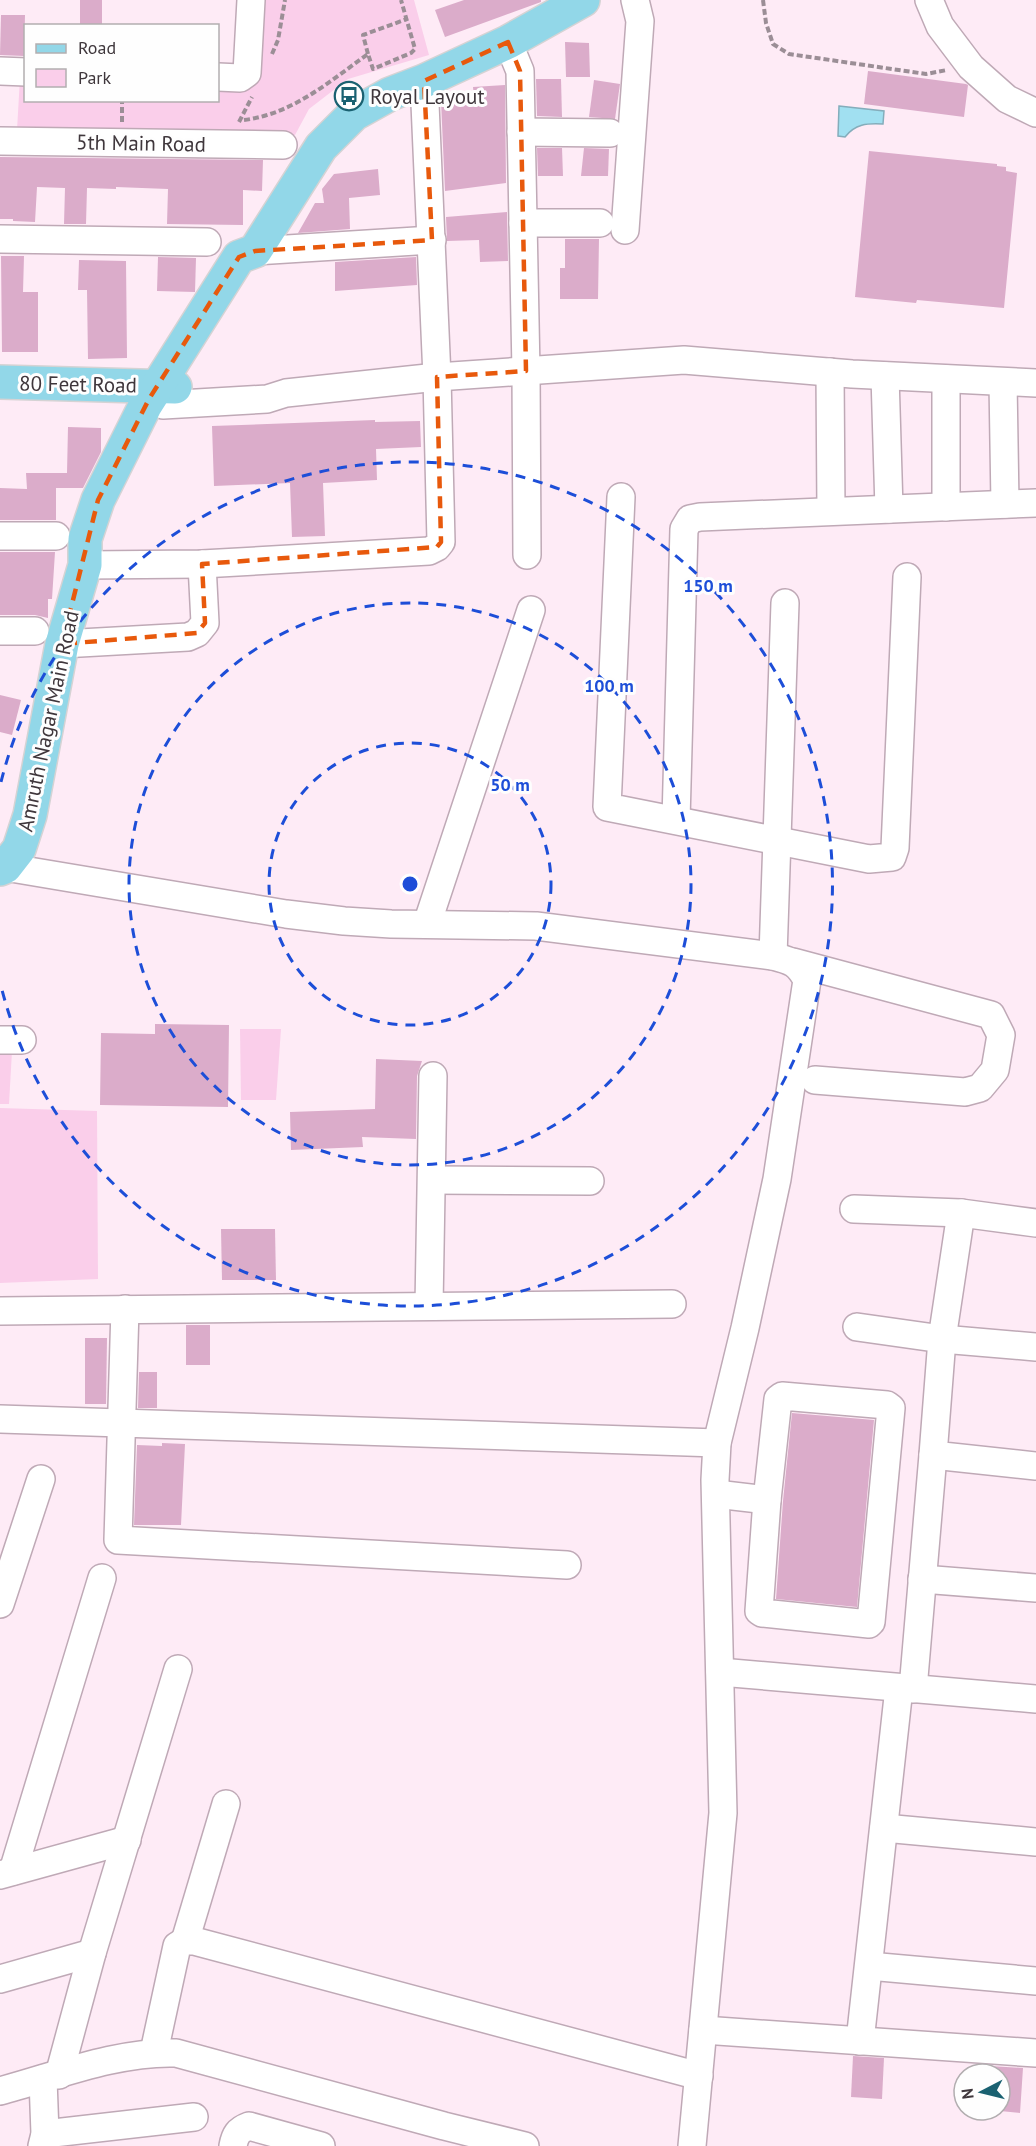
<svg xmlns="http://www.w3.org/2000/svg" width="1036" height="2146" viewBox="0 0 1036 2146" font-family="'PT Sans',sans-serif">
  <rect width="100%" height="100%" fill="#feebf6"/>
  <g fill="#faceea">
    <path d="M259,0H414L429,55L348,79L309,109L295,135L17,130L20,78L25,79L26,100H218V88H230Z"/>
    <path d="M240,1029H281L276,1100H241Z"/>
    <path d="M0,1050L12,1051L9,1104H0Z"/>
    <path d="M0,1108L97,1111L98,1279L0,1283Z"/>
  </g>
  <path fill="#a1e0f1" stroke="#84adbb" stroke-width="1.5" d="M839,106L884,111L883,124C867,123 855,124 845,137L838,136Z"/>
  <g fill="#dbacca">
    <rect x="80" y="0" width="22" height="26"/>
    <path d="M464,0H541V2L445,37L435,10Z"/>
    <path d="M1,15H25L24,56L0,55Z"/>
    <path d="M565,42L589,43L590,77H566Z"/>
    <path d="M868,71L966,84L968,85L964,117L864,104Z"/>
    <path d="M536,79H561L562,117L537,116Z"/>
    <path d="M594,80L620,84L615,119L589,117Z"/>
    <path d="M505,85L506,183L445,191L441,101L474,98L473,87Z"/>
    <path d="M537,148H562L563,176H538Z"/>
    <path d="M584,148L609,149L608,176H581Z"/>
    <path d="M869,151L997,164V166L1006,167V171L1017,173L1004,308L917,300L916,303L855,297Z"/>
    <path d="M0,157L263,160L262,191L243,190V225L167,224L168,189L116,187V189L87,188L86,224H64L65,188L37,187L35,222L13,221V219H0Z"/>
    <path d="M378,169L380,195L349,198L350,229L298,233L315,203H324L322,189L334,174Z"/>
    <path d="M507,212L508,261L480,262L479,240L447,241L446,217Z"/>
    <path d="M565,239H599L598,299H560V268H565Z"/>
    <path d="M1,256H24L23,292H38V352H2Z"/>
    <path d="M158,257L196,258L195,292L157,291Z"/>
    <path d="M416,257L417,285L335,291V262Z"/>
    <path d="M79,260L126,261L127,358L88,359L87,290H78Z"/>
    <path d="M375,420V422L420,421L421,447L376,449L377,480L323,483L325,536L292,537L290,483L214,486L212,426Z"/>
    <path d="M68,427L101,428V452L83,488H56V520H0V488L27,489L26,473H67Z"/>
    <path d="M0,552H55L52,599H48V618L35,615H0Z"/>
    <path d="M0,695L21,700L12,735L0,732Z"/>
    <path d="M155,1024L229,1025L228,1107L100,1105L101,1033L155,1034Z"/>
    <path d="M376,1059L422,1061L417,1076L416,1139L362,1137L363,1147L291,1150L290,1112L375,1109Z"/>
    <path d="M221,1229H275L276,1280H222Z"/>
    <rect x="186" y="1325" width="24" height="40"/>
    <path d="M85,1338H107L106,1404H85Z"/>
    <path d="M139,1372H157V1408H138Z"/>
    <path d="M792,1413L874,1420L857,1607L776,1599L783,1501Z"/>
    <path d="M162,1443L185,1444L181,1525H134L137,1445L162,1446Z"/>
    <path d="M853,2056L884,2058L882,2099L851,2097Z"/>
    <path d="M990,2066L1023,2068L1020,2113L1000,2111V2074H989Z"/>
  </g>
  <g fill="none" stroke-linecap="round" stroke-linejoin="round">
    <g stroke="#bfa9b6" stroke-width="30">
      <g id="minor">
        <path d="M929,0L940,26L971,67L1007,99L1036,113"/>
        <path d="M508,42L520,71L526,371L527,555"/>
        <path d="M0,71L26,72"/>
        <path d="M218,77L240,78L247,73L251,0"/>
        <path d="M521,132L610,133"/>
        <path d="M0,141L283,145"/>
        <path d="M523,223H600"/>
        <path d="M625,230L640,21L635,0"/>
        <path d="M0,239L207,242"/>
        <path d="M255,251L432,240"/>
        <path d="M830,372L831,511"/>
        <path d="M885,376L889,509"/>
        <path d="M946,379V507"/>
        <path d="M1003,382L1005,504"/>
        <path d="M163,405L267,399L286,393L437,377L684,360L852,374L1036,383"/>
        <path d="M621,497L607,807L869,859L892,857L895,848L907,577"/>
        <path d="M0,536H56"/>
        <path d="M85,565L202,564L429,551L437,547L441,542L437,377L424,81"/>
        <path d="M0,631H35"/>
        <path d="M62,644L188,637L197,633L205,623L202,564"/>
        <path d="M676,820L684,529L690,519L700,517L1036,503"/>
        <path d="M5,867L286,914L344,921L391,924L536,926L773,956C792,961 798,963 807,980L777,1179L745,1328L717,1443L715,1480L723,1813L692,2146"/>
        <path d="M427,924L531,610"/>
        <path d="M773,956L785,603"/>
        <path d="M793,962L991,1015L1001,1035L995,1070L980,1088L965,1092L815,1080"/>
        <path d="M0,1040H22"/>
        <path d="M432,1180L590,1181"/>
        <path d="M854,1209L961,1213"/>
        <path d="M1036,1223L961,1213L942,1339L933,1455L1036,1466"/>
        <path d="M429,1306L433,1076"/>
        <path d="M125,1309L118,1540L567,1565"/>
        <path d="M0,1311L672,1304"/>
        <path d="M857,1327L942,1339L1036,1347"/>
        <path d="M782,1396L887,1405L891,1408L871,1622L869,1624L762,1613L759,1611L767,1500L778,1399Z"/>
        <path d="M0,1419L717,1443"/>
        <path d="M716,1494L767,1500"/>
        <path d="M922,1579L1036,1588"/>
        <path d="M0,1604L41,1479"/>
        <path d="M720,1672L1036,1699"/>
        <path d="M913,1689L933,1455"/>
        <path d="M884,1828L1036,1842"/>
        <path d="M13,1871L102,1578"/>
        <path d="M0,1875L127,1840"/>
        <path d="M185,1941L226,1804"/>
        <path d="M869,1966L1036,1981"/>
        <path d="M0,1979L92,1953"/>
        <path d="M703,2030L1036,2053"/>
        <path d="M860,2041L899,1688"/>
        <path d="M154,2052L177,1946L185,1941H194L699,2076"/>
        <path d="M59,2075L92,1953L178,1669"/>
        <path d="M0,2091C56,2076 118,2051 176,2053L444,2126L525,2146"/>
        <path d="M45,2134L194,2117"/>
        <path d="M42,2146L45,2134L43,2079"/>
        <path d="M233,2146C235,2135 238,2130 249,2126L321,2146"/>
      </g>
    </g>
    <g stroke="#d5d3d4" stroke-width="36">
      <g id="major">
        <path d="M0,382L175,387"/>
        <path d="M0,869L5,867L19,849L30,815L62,644L85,565V539L98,500L145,406L239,257L255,251L321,147L354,114L390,94L424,81L508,42L583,0"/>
      </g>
    </g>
    <g stroke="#9b8e96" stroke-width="4" stroke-dasharray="6 3" stroke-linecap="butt">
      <path d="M763,0L766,23L773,44L789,54L926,74L947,70"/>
      <path d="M272,54L278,40L285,0"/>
      <path d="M368,54L363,35L407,19"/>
      <path d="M244,120C293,114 330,81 368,54L373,69L411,53L415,49L401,0"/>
      <path d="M122,122V100"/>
      <path d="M239,122L252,97"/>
    </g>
    <use href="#minor" stroke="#fff" stroke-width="27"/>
    <use href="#major" stroke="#92d7e8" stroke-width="33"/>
  </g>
  <path fill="none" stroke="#e8590c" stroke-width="4.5" stroke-dasharray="12 8" stroke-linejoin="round" d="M508,42L520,71L526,371L437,377L441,542L437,547L202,564L205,623L197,633L62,644L98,500L149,399L239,257L255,251L432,240L424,81Z"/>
  <g fill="none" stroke="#1d4ed8" stroke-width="3" stroke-dasharray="10 8">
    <circle cx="410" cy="884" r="141"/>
    <circle cx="410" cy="884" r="281"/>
    <path d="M1 782A422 422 0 1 1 1 986"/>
  </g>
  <defs>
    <g id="bus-ring" transform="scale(1.5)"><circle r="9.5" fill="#fefefe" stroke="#1a6171" stroke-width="1.5"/><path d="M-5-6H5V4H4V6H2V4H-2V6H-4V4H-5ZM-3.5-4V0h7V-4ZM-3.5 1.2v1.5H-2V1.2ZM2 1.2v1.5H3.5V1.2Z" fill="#1a6171"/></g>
  </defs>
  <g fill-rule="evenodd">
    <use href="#bus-ring" x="349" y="96"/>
  </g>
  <g text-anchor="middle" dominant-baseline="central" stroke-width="6" stroke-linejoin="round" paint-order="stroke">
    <g font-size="21" fill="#3f373c" stroke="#fefefe" text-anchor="start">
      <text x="370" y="96">Royal Layout</text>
    </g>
    <g font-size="21" fill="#3f373c" stroke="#fefefe">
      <text transform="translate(141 143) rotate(1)">5th Main Road</text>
      <text transform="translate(78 384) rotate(1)">80 Feet Road</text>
      <text transform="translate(48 721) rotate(-78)">Amruth Nagar Main Road</text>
    </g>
  </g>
  <circle cx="410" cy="884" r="9" fill="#1d4ed8" stroke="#fefefe" stroke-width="3"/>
  <g font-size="18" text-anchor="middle" font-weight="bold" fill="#1d4ed8" stroke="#fefefe" stroke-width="6" stroke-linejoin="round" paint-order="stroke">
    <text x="708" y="592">150 m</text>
    <text x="609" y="692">100 m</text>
    <text x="510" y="791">50 m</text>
  </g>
  <rect x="24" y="24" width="195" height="78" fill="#fefefe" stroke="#b2aeb0" stroke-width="1.5"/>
  <rect x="36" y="44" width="30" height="9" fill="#92d7e8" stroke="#b2aeb0" stroke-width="1.5"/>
  <text x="78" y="54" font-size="18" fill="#3f373c">Road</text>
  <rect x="36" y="69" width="30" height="18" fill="#faceea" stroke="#b2aeb0" stroke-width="1.5"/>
  <text x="78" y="84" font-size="18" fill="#3f373c">Park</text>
  <g transform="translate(982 2092) rotate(263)"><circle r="28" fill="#fefefe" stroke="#b2aeb0" stroke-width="1.5"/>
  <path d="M0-4.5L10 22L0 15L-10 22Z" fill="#1a6171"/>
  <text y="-9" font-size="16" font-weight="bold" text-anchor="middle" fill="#3f373c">N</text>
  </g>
</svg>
